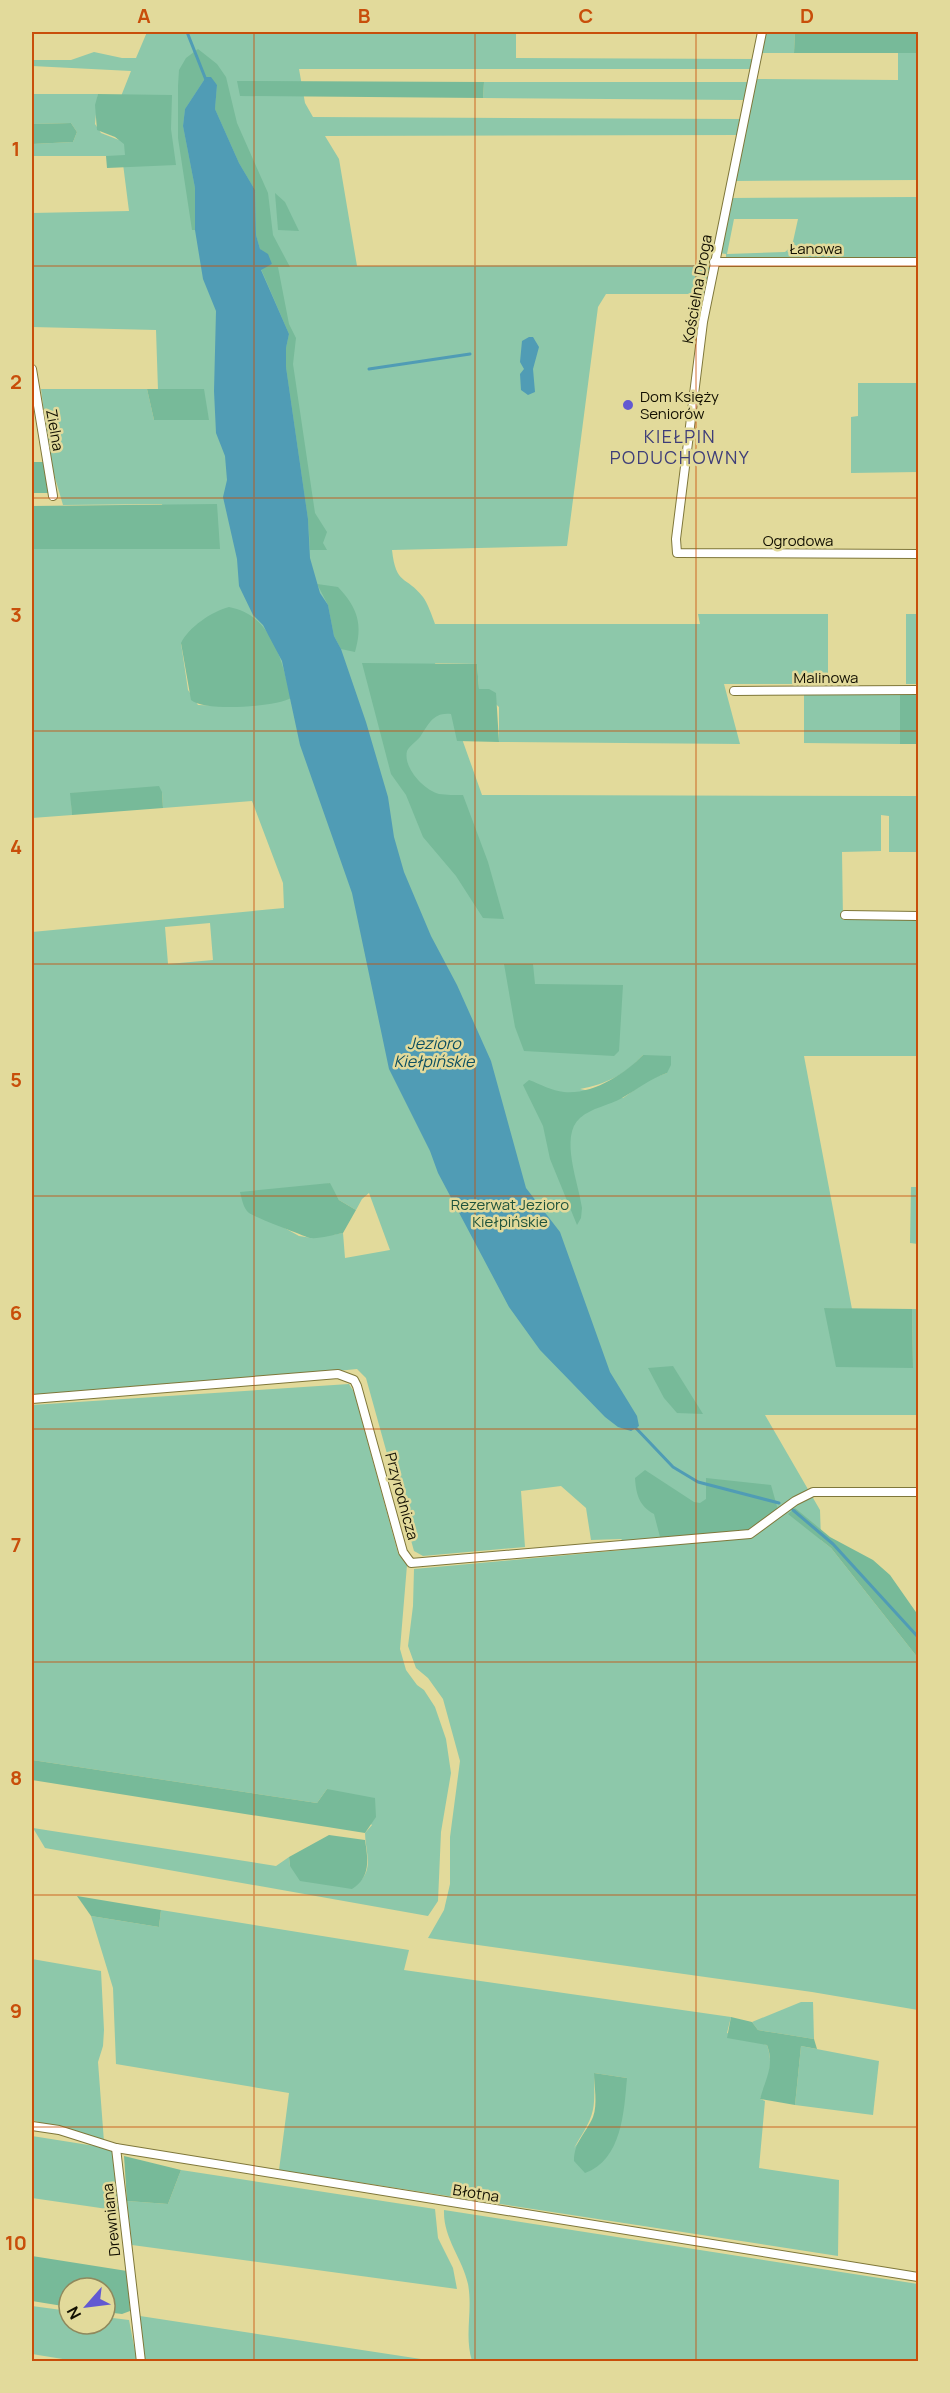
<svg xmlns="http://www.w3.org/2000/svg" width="950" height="2393" viewBox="0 0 950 2393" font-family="Manrope,sans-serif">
  <rect width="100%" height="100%" fill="#e2da9b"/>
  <g fill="#8dc8aa" fill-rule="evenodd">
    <path d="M147,32L516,34V58L753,59L750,69H299L305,103L313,117L741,119L738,135L325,136L339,159L357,266L710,265L705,294H606L598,307L567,546L392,550C396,586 406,575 423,597C428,604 432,616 435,624H700L698,614H828V684H724L740,744L499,742V707L479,689L477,664L435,663L482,795L918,796V852H889V816L881,815V851L842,852L843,920H918V1056H804L852,1309L824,1308L913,1368L912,1309H918V1415H765L820,1510L821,1540L831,1548L918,1658V2010L812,1992L428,1938L444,1910L450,1884V1837L460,1761L443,1699L428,1678L416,1668L408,1646L413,1606L414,1569L633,1549L621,1539L591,1540L586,1508L561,1486L521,1491L525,1547L423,1556L414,1551L366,1378L357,1369L185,1386L32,1395V932L284,908L283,883L252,801L163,808L162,792L71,793L72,815L32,818V549L167,548L162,504L63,505L50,461L41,389H147L154,420H159L156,330L32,327L34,303L32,213L129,211L122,156H32V144L73,142L77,132L71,123L32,124V94H98L95,124L101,133L119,140L116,109L131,71L32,66V60H71L94,52L122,58H136ZM181,643L224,706L198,705L188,690ZM210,923L213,960L168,964L165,927ZM643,1055L667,1073L650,1079L623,1098L580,1089C606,1084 625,1075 643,1055ZM329,1183L339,1200L356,1210L362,1199L369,1193L390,1250L345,1258L343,1233L312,1238L299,1236L274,1222Z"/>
    <path d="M766,32H795L794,53H761Z"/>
    <path d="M898,53H918V180L735,181L756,79L898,80Z"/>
    <path d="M484,82H748L744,100L483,98Z"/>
    <path d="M918,197V258H726V254L719,253L731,198ZM734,219H798L792,246L785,252L727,254Z"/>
    <path d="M858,383H918V472L851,473V417L858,416Z"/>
    <rect x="906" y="614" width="12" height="70"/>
    <path d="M900,691V744L804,743V692Z"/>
    <path d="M911,1187H918V1244L910,1243Z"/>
    <path d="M349,1384L354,1392L398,1553L407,1565L400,1649L406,1670L417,1685L424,1690L435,1707L446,1739L451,1773L441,1832L438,1901L428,1916L45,1848L33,1828L276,1866L289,1857L290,1866L362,1879C373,1866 365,1849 365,1833L372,1825L327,1789L317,1803L32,1760V1405Z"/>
    <path d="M161,1910L409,1950L404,1970L731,2017L727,2033L767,2045C774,2065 768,2081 760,2099L765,2101L759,2168L839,2180L838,2256L279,2170L289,2093L116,2064L113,1988L91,1916L159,1927ZM594,2073L627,2078L574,2148C595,2113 595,2114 594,2073Z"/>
    <path d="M32,1959L101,1971L104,2030L103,2046L98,2062L104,2142L32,2120Z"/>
    <path d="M801,2002H813L814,2039L758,2030L752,2022Z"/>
    <path d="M801,2046L879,2061L873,2115L795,2105Z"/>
    <path d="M32,2136L114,2149L121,2211L32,2198Z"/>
    <path d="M181,2170L435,2209L438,2238L453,2268L457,2289L132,2245L127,2201L168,2204Z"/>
    <path d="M444,2210L918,2284V2361H472C464,2335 473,2311 468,2284C462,2257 443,2238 444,2210Z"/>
    <path d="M32,2306L69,2311V2324H105V2317L129,2320L137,2361L81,2362L32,2354Z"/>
    <path d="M140,2316L434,2361H145Z"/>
  </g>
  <g fill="#77ba99">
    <path d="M451,32H614V34L451,33Z"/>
    <path d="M795,32H918V53H794Z"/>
    <path d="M198,49L217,64L226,77L237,123L268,193L273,235L290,267H278L289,324L296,338L293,364L315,513L327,532L323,543L327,550H310L308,519L286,367V348L289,334L261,269L272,264L260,249L256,235L255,190L239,163L215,109L217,85L206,77L185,109L183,126L195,188V230H192L178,138V86L179,70L186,58Z"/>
    <path d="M237,81L484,82L483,98L240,96Z"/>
    <path d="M98,94L172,95L171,129L176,165L107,168L106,156L125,155L124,144L115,137L97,130L95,105Z"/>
    <path d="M71,123L77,132L73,142L32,144V124Z"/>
    <path d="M275,193L285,202L299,231L278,230Z"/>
    <path d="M147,389H204L209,420H154Z"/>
    <path d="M32,462H43L49,493H32Z"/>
    <path d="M217,504L220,549H32V506Z"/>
    <path d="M317,584L338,587C358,608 363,625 355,652L341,649L334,636L328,605Z"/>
    <path d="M229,607C272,615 282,660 291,698C276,707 205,712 191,700L181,643C189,627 211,612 229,607Z"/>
    <path d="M362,663L477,664L479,689H489L496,693L499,742L457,741L451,714C433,712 429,724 420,737C416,742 409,746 407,751C403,768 424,790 439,794C446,795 455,795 463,795L488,862L504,919L483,918L456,876L423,837L406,795L391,774Z"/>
    <rect x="900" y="691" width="18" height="53"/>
    <path d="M159,786L162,792L163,808L72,815L70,793Z"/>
    <path d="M504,964H533L535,984L623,985L619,1051L614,1056L524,1051L515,1027Z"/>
    <path d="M643,1055L671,1056V1065L667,1073C649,1079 638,1089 622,1098C610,1105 591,1108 580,1118C559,1136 579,1184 582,1208L581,1218L577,1225L550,1159L543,1126L523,1085L529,1080C540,1084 552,1091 564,1092C592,1095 625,1074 643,1055Z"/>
    <path d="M330,1183L339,1200L356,1210L343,1233C332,1235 320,1239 310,1238C307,1237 252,1216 249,1213C243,1208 242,1199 240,1192Z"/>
    <path d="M824,1308L912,1309L913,1368L836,1367Z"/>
    <path d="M673,1366L703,1414L677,1413L664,1398L648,1368Z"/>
    <path d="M645,1470L694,1502L700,1503L706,1499V1478L771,1485L778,1510L747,1532L660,1537L654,1514C639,1506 636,1494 635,1478Z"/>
    <path d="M795,1508L830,1537L873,1560L890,1575L918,1615V1658L831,1548L788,1514Z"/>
    <path d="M32,1760L317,1803L327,1789L375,1798L376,1817L365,1833L32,1780Z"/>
    <path d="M329,1835L365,1840C368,1860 371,1877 352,1889L300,1881L290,1866L289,1857Z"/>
    <path d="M77,1896L161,1910L159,1927L91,1916Z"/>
    <path d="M731,2017L752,2022L758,2030L814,2039L817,2049L801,2046L795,2105L760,2099C765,2080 775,2066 767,2045L727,2038Z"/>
    <path d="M594,2073L627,2078C624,2111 622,2160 585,2173L574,2161C574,2142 586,2133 593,2117C598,2104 594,2086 594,2073Z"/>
    <path d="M124,2156L181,2170L168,2204L127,2201Z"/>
    <path d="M32,2256L127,2271L130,2311L122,2314L105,2312V2288H69V2307L32,2301Z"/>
  </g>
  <g fill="#509cb5">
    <path d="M206,77H211L217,85L215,109L239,163L255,190L256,235L260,249L268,254L272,264L261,270L289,334L286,348V367L308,519L310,558L320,593L328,605L334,636L341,649L366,722L388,797L394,837L404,872L431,936L457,985L491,1061L526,1188L560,1232L610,1372L637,1416L639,1426L631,1431L618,1427L605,1417L540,1350L509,1307L438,1173L430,1151L389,1069L352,893L300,745L282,661L263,625L253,615L239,586L237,559L223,497L227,480L225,456L216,433L214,391L216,311L203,279L195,230V188L183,126L185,109Z"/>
    <path d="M529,337H533L539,347L533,369L535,392L528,395L521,390L520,374L524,369L520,362L522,341Z"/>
  </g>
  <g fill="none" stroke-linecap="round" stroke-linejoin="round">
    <g stroke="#509cb5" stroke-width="3">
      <path d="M187,32L206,80"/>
      <path d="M369,369L470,354"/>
      <path d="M634,1426L673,1467L698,1482L779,1503"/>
      <path d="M793,1510L833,1544L918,1637"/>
    </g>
    <g stroke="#7f773a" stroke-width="10">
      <g id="street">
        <path d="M762,32L703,322L676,539L677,553L918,554"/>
        <path d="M714,262H918"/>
        <path d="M32,369L53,496"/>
        <path d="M734,691L918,690"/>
        <path d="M845,915L918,916"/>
        <path d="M32,1399L338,1374L354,1380L357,1386L403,1552L411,1563L750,1534L795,1501L813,1492H918"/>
        <path d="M32,2126L59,2130L116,2148L918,2277"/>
        <path d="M116,2148L141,2362"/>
      </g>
    </g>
    <use href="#street" stroke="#fff" stroke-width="8"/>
  </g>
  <path fill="none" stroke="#c84e0a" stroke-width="1.5" stroke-opacity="0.55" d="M254,32V2362M475,32V2362M696,32V2362M32,266H918M32,498H918M32,731H918M32,964H918M32,1196H918M32,1429H918M32,1662H918M32,1895H918M32,2127H918"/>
  <circle fill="#6259d2" stroke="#e2da9b" stroke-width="2" cx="628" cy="405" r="6"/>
  <g text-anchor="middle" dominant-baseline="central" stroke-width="5" stroke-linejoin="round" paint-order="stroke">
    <g font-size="15" fill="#120f00" stroke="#e2da9b">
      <text x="816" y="248">Łanowa</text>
      <text transform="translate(697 289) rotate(-80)">Kościelna Droga</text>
      <text transform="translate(55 430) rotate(80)">Zielna</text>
      <text x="798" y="540">Ogrodowa</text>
      <text x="826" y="677">Malinowa</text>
      <text transform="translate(402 1496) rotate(75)">Przyrodnicza</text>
      <text transform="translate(476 2193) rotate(9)">Błotna</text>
      <text transform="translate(111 2220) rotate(-96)">Drewniana</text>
    </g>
    <g font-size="15" fill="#120f00" stroke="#e2da9b" text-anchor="start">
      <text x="640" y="396">Dom Księży<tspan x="640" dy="17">Seniorów</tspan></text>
    </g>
    <g font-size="15" fill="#1f533c" stroke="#e2da9b">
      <text x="510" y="1204">Rezerwat Jezioro<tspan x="510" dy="17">Kiełpińskie</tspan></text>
    </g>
    <g font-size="16" font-style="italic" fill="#0b4e60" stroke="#e2da9b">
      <text x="434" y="1043">Jezioro<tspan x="434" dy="18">Kiełpińskie</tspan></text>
    </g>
    <g font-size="18" letter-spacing="1.5" fill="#3e3d79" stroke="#e2da9b">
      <text x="680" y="436">KIEŁPIN<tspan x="680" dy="21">PODUCHOWNY</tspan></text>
    </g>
  </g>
  <rect width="950" height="2393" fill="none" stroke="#e2da9b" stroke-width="66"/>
  <g transform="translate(87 2306) rotate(242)"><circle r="28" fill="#e2da9b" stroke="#8f895d" stroke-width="1.5"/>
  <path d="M0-4.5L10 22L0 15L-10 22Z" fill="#6259d2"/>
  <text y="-9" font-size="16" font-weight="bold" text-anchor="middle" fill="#120f00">N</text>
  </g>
  <rect x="33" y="33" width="884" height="2327" fill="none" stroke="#c84e0a" stroke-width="2"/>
  <g font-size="20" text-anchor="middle" font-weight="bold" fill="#c84e0a">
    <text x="144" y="23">A</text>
    <text x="364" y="23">B</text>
    <text x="586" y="23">C</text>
    <text x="807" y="23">D</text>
    <text x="16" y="156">1</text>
    <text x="16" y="389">2</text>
    <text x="16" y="622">3</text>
    <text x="16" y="854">4</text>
    <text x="16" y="1087">5</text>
    <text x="16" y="1320">6</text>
    <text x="16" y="1552">7</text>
    <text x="16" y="1785">8</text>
    <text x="16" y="2018">9</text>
    <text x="16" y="2250">10</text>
  </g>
</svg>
